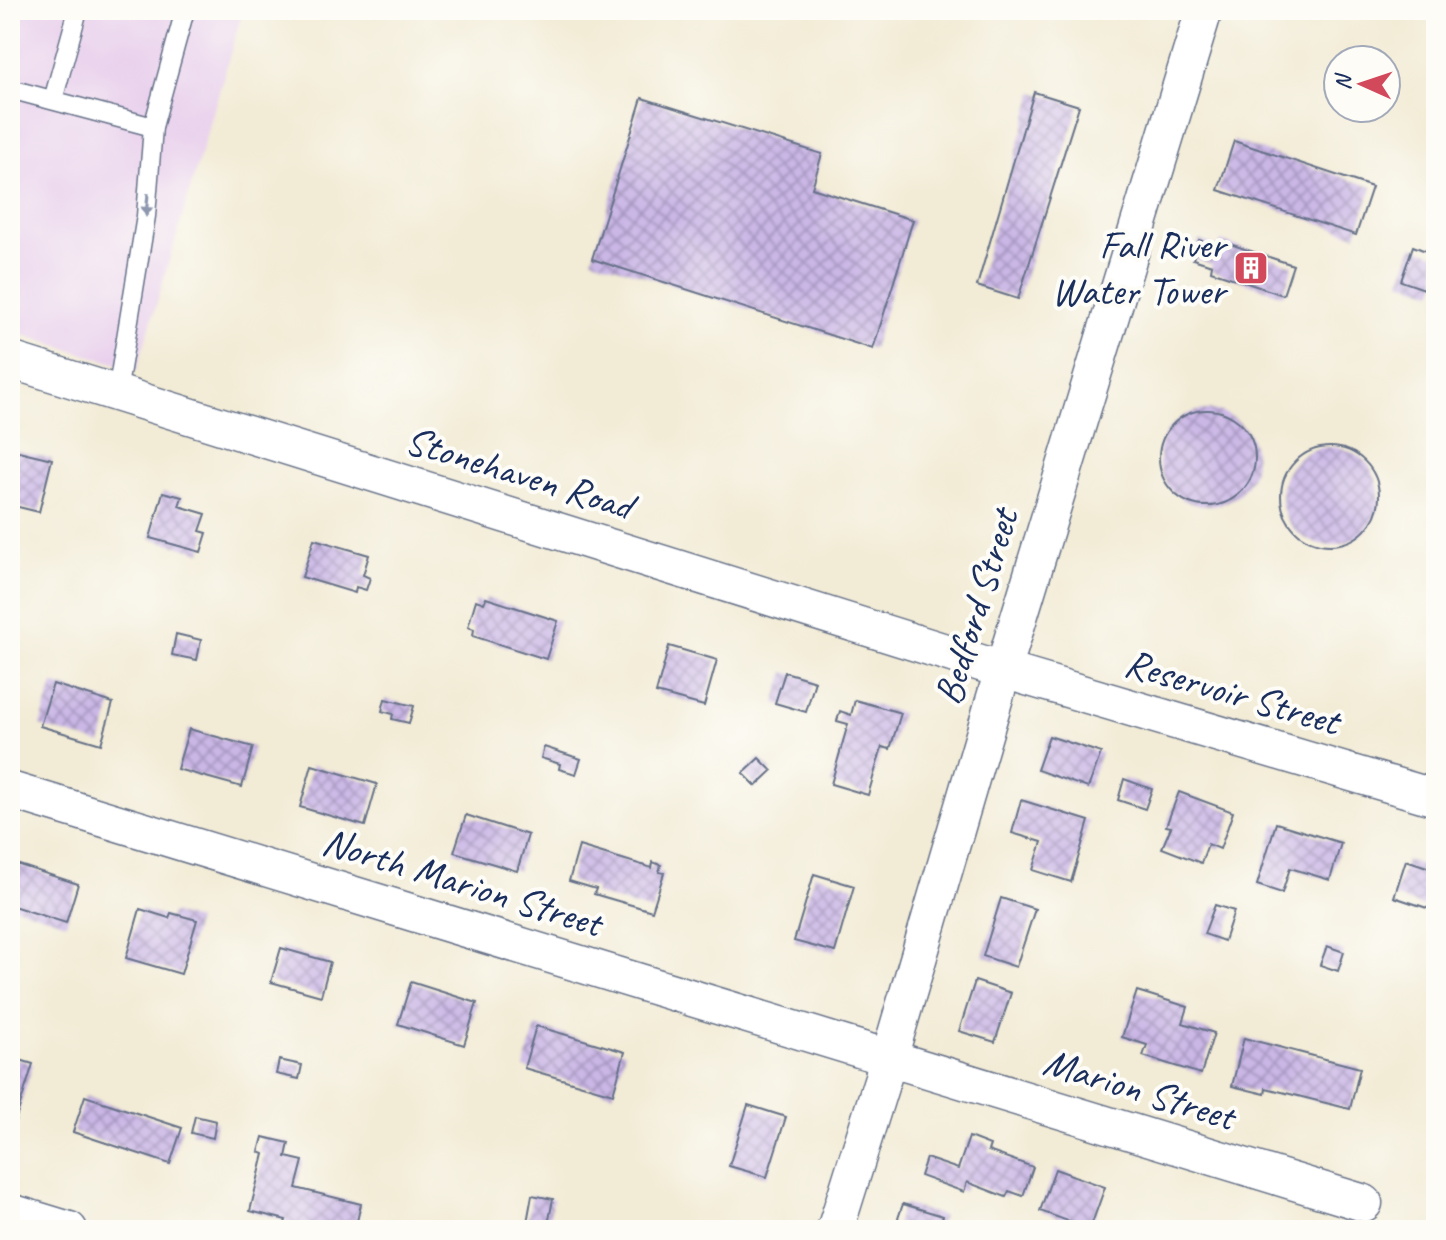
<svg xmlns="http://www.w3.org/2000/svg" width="1446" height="1240" viewBox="0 0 1446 1240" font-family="Caveat,sans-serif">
  <defs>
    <pattern id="building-cross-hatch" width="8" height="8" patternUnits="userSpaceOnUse" patternTransform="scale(2)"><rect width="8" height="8" fill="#cbb7e6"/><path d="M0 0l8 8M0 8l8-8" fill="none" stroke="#a495be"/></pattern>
  </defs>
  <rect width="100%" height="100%" fill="#fdfcf7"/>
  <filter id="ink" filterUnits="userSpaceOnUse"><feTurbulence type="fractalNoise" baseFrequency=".0125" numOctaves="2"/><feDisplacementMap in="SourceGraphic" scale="16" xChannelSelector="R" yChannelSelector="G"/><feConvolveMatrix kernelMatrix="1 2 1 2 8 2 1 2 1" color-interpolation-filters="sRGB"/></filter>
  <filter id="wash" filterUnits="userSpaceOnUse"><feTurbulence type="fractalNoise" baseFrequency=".006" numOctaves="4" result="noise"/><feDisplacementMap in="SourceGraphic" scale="32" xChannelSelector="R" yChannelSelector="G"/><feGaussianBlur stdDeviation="1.8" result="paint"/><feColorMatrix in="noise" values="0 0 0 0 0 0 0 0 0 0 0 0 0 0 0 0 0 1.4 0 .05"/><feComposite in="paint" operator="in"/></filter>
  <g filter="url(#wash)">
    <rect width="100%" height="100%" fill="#f2ebd5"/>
    <path fill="#e9d1ed" d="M10,10H243L137,370L10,331Z"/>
    <g id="blocks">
      <g fill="url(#building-cross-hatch)">
        <path d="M1034,92L1079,106L1018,299L977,286Z"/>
        <path d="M642,98L822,154L812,188L913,220L873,349L592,259Z"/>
        <path d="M1234,141L1372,187L1356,235L1218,190Z"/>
        <path d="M1199,240L1219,247L1221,241L1293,265L1283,295L1211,271L1212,265L1193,259Z"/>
        <path d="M1413,246L1436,255V284L1433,292L1401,281Z"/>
        <circle cx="1207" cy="458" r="48"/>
        <circle cx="1330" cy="496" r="49"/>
        <path d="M10,449L52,459L39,512L10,505Z"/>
        <path d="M163,492L182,497L179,506L206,514L200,531L207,533L201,552L150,538Z"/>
        <path d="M314,539L369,555L363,575L370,578L366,590L356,587L355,593L302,577Z"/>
        <path d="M486,598L558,621L546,659L473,636L474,629L468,627L476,600L484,603Z"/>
        <path d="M176,634L201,640L197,660L172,655Z"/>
        <path d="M669,646L717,660L704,706L656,693Z"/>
        <path d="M785,672L815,681L806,712L775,703Z"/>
        <path d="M53,684L113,703L101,744L40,726Z"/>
        <path d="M385,699L414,706L409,723L392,719L393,714L382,711Z"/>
        <path d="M855,700L901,713L890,749L882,747L868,795L831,784L848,724L837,721L840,711L851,715Z"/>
        <path d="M189,729L253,747L242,787L177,769Z"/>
        <path d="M1049,736L1101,753L1088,788L1037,770Z"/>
        <path d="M544,747L581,759L576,774L559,769L560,764L541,758Z"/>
        <path d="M759,758L772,771L756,786L743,773Z"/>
        <path d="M312,765L377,784L365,826L300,807Z"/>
        <path d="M1124,779L1152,789L1145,809L1118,800Z"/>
        <path d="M1179,792L1233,812L1220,849L1208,844L1201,863L1162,848L1171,827L1166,826Z"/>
        <path d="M1021,800L1089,821L1071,882L1033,870L1042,842L1012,833Z"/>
        <path d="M466,815L528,835L517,871L454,852Z"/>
        <path d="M1276,823L1341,843L1330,880L1290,868L1282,893L1257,885Z"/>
        <path d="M579,846L652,868L653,862L661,865L659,872L664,873L652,911L594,894L596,889L569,881Z"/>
        <path d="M1406,860L1436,870V911L1394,897Z"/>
        <path d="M10,862L78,884L66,923L10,905Z"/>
        <path d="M814,874L854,886L835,952L794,941Z"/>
        <path d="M1001,898L1035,909L1016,967L983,956Z"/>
        <path d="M1215,905L1234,911L1224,941L1204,934Z"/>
        <path d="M140,909L169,918L171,913L197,920L181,974L126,958Z"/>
        <path d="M1327,946L1344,952L1338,971L1320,965Z"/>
        <path d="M281,948L330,962L321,996L271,982Z"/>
        <path d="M975,981L1011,993L995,1042L959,1031Z"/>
        <path d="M411,982L477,1003L464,1045L398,1024Z"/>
        <path d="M1137,991L1188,1007L1183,1023L1214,1033L1201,1074L1143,1056L1147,1045L1122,1037Z"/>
        <path d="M536,1026L625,1052L613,1094L524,1068Z"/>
        <path d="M1244,1038L1360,1068L1350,1109L1266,1088L1265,1094L1232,1086Z"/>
        <path d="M10,1057L33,1064L11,1134H10Z"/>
        <path d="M279,1060L302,1065L299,1079L276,1074Z"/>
        <path d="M85,1096L182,1128L170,1164L73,1132Z"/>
        <path d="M748,1105L786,1117L767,1177L729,1166Z"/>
        <path d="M195,1116L216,1121L213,1138L191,1133Z"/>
        <path d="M263,1137L289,1143L286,1157L303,1161L296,1188L361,1204L355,1230H283L286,1220L250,1211L264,1154L259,1152Z"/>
        <path d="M969,1137L990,1145L988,1151L1033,1167L1023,1196L1009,1191L1006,1197L967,1182L964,1192L920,1176L926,1158L958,1169Z"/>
        <path d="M1055,1169L1105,1187L1090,1229L1040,1211Z"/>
        <path d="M532,1195L553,1199L547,1230L526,1228Z"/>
        <path d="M903,1204L943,1216L938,1230H894Z"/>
      </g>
    </g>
  </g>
  <g filter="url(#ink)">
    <use href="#blocks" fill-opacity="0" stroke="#667188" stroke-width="2"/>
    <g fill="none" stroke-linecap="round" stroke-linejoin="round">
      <g stroke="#667188" stroke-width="21">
        <g id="lane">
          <path d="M10,89L153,127L185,10"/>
          <path d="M53,100L78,10"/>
          <path d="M117,393L146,216L153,127"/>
        </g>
      </g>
      <g stroke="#667188" stroke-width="39">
        <g id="street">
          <path d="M10,360L1003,670L1436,798"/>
          <path d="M10,790L1364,1203"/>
          <path d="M10,1212L69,1230"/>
          <path d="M835,1230L889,1058L1003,670L1204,10"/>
        </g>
      </g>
      <use href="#lane" stroke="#fff" stroke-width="18"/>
      <use href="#street" stroke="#fff" stroke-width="36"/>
    </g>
    <defs><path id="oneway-solid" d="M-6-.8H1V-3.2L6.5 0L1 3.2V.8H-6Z" transform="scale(2)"/></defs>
    <use fill="#8d97ae" href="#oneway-solid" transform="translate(147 205) rotate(95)"/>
  </g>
  <defs>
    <g id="building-square" transform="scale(1.8)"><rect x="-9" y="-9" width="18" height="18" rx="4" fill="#d1495b" stroke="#fdfcf7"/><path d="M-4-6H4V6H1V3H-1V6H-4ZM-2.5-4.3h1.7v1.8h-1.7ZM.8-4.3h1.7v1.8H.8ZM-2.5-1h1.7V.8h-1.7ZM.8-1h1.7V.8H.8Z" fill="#fff"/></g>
  </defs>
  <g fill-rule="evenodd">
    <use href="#building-square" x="1251" y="268"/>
  </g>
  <g text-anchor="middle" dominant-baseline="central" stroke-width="8" stroke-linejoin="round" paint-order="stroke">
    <g font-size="40" fill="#1b2f5e" stroke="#fdfcf7" text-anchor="end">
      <text x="1225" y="245">Fall River<tspan x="1225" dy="46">Water Tower</tspan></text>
    </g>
    <g font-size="40" fill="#1b2f5e" stroke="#fdfcf7">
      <text transform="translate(519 473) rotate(17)">Stonehaven Road</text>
      <text transform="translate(976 607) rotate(-73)">Bedford Street</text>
      <text transform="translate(1232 692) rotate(16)">Reservoir Street</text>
      <text transform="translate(462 882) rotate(17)">North Marion Street</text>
      <text transform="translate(1139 1089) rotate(17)">Marion Street</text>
    </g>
  </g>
  <rect width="1446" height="1240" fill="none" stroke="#fdfcf7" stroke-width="40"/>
  <g transform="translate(1362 84) rotate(273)"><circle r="38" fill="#fdfcf7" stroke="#a3aaba" stroke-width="2"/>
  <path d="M0-6L14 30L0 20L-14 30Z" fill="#d1495b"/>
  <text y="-12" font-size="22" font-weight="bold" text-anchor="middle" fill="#1b2f5e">N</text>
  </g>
</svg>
